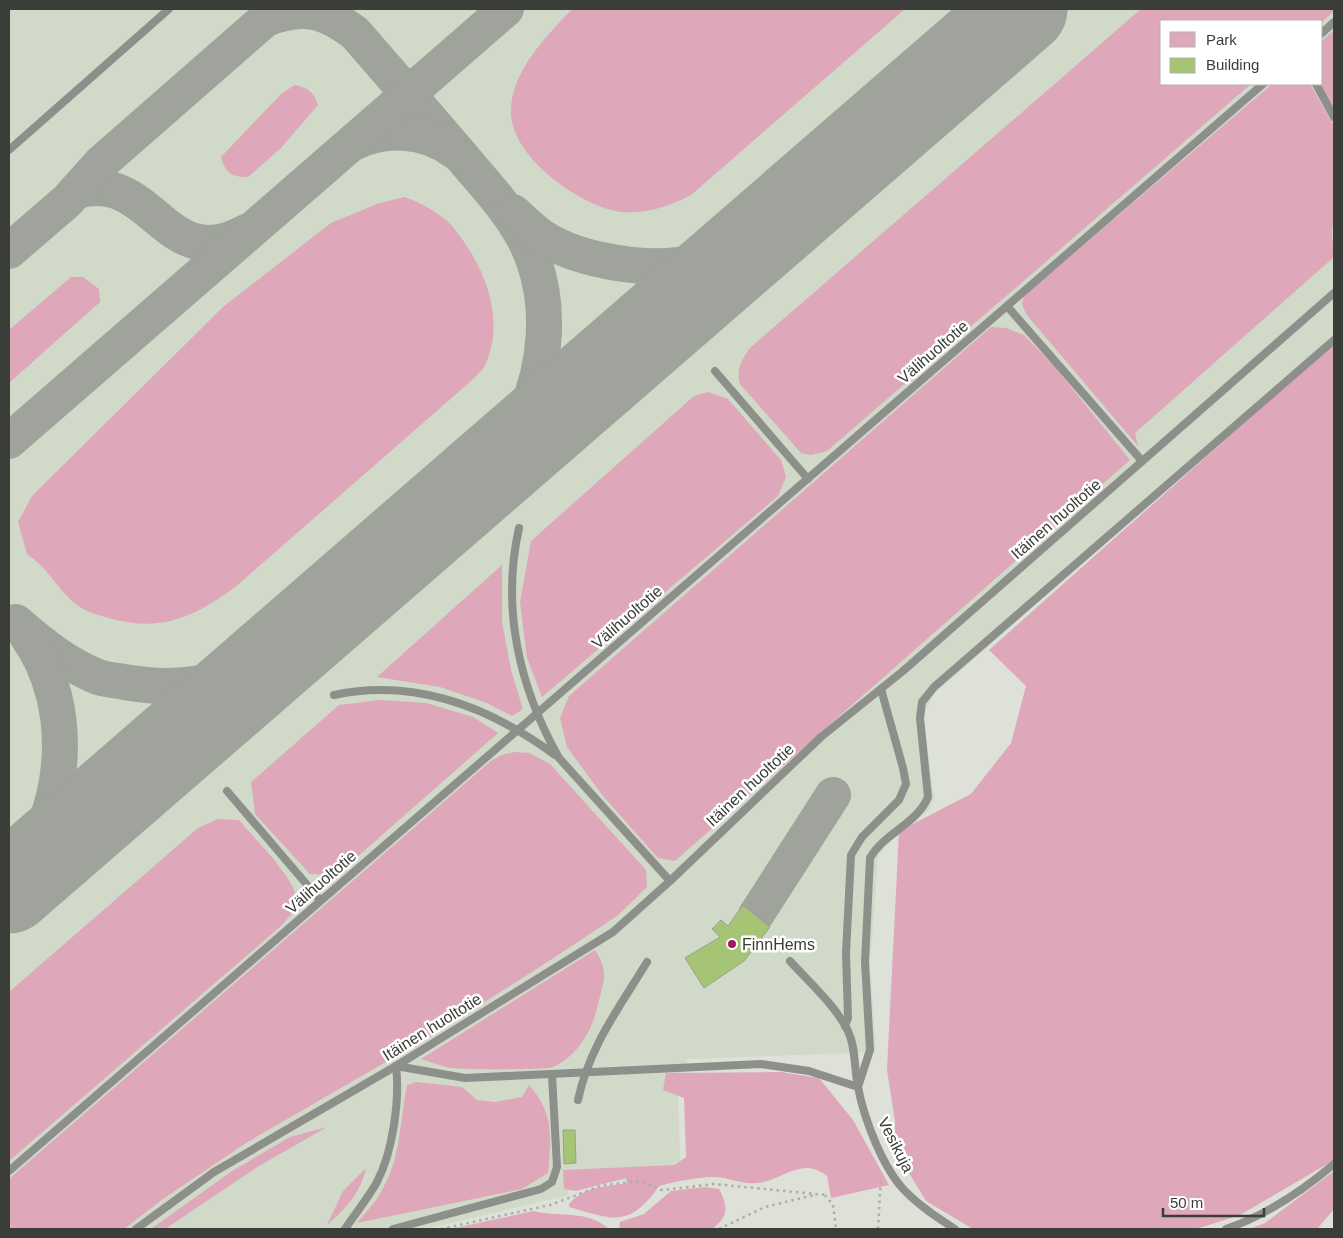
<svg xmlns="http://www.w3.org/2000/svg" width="1343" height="1238" viewBox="0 0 1343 1238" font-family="Helvetica,sans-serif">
  <rect width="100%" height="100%" fill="#dde1d7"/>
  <path fill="#d1d9c8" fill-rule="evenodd" d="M9,9H1334V342L934,694L926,709L924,721L934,799L929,810L885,846L878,857L870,966L876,1052L687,1059L678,1099L681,1177L568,1184V1195L426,1229H9ZM1162,21H1322V84H1162Z"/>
  <g fill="#dea7ba">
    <path d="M572,9H905L691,195C671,206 646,214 622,212C581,207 510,157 511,111C511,71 547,36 572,9Z"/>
    <path d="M1141,9H1334V11L1322,22L1162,21V84H1251L827,451L811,455L801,453L740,384C736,369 741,361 750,348Z"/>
    <path d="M1334,30V108L1320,84L1322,41Z"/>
    <path d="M1272,84H1310L1334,126V217L1332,233L1334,257L1135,433L1138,446L1026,314L1022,304L1024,296Z"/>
    <path d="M295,85C308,88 314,92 318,105L281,148L248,177C232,177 225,173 221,157L282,93Z"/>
    <path d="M404,197C420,202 434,210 447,221C453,225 457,233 462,239C487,273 505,323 485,365C482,371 475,377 470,382L234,588C194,617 160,633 109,618C97,615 84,611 74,603C57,588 46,566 27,554L18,522L32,496L223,307L331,223L377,204Z"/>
    <path d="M71,277H83L99,289L100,302L9,383V330Z"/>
    <path d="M991,327L1006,328L1024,335L1054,366L1130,460L675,861L658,858L603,796L567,747L560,718L569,696Z"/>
    <path d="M1334,343V1160L1240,1215L1196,1229H973L926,1201L895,1150V1121L887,1070L899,831L971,794L1011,743L1026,686L989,650Z"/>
    <path d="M708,392L728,399L781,460L786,477L778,496L542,697L527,658L520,602L531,541L694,396Z"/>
    <path d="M502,565V622L511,670L523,709L512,716L487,703L440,687L377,677Z"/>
    <path d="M380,700L426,703L473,717L498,733L340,872L325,875L310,874L255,814L251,782L339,705Z"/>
    <path d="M514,752L529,753L550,764L646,870L647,887L617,916L552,959L441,1030L246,1143L163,1199L124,1229H9V1179L492,760L502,755Z"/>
    <path d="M218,819L239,820C252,836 296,879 296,898C296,910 290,916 282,925L9,1161V992L198,828Z"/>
    <path d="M595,950C609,971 604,981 598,1004C593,1029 578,1056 553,1067C547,1070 461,1070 451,1068C441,1066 431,1062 421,1059Z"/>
    <path d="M781,1072L819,1078L853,1120L889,1185L831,1198L827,1176C802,1156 785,1179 758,1183C744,1185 730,1178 716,1177C704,1176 671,1182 659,1186C630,1228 613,1220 569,1207V1204C585,1186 605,1187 627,1183L626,1178L576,1191L564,1189L563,1170L675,1165L686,1157L684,1098L663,1090L666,1073Z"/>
    <path d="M416,1082L462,1087L477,1100L495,1102L522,1097L529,1085C555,1115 551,1137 548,1173L522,1189L357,1223C366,1212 377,1201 383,1188C401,1158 400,1119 407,1085Z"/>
    <path d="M327,1127L259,1166L165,1229H151L232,1171L290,1137Z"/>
    <path d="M366,1168C360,1194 346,1208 327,1225L343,1191Z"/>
    <path d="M1334,1171V1209L1317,1229H1249L1265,1223Z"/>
    <path d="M705,1187L719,1189C728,1206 729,1217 712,1229H619L620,1222L644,1214L671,1191Z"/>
    <path d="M534,1211C561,1218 586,1209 609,1229H450Z"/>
  </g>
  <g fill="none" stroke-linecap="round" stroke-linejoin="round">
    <g stroke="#a0a39c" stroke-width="36">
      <path d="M265,19C303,5 323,9 355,33C389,72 423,111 457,151C480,179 506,205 524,238C555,298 548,372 517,430C511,442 502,454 494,465"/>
      <path d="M353,143C385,127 425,129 454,151"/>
      <path d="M77,191C154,169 164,277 246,232"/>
      <path d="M513,212C522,220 532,230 542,237C578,261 654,274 696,261C727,251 754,236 781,219"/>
      <path d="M9,251L67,201L101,163L277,9"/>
      <path d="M9,441L506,9"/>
      <path d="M16,622C41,644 66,664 98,677C106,680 115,680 124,682C169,690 216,686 258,664C274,656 290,643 305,632"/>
      <path d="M9,883C68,820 78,707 27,636"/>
      <path d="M756,915L833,795"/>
    </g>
    <path stroke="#a0a39c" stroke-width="91" d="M9,888L1022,9"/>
  </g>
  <g fill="#a5c574" stroke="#9a9e95">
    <path d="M743,905L770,927L744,961L704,988L685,958L720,937L712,929L721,920L728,926Z"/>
    <path d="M563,1130H575L576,1163L564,1164Z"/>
  </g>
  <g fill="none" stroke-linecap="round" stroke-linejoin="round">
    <g stroke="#acafa7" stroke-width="2.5" stroke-dasharray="2.5 4" stroke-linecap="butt">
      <path d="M825,1195L833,1205L836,1229"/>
      <path d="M441,1229L550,1205L603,1185L641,1181L662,1190L714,1184L826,1195"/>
      <path d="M719,1229L765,1207L814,1195"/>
      <path d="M878,1229L881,1177"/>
    </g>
    <g stroke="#8d8f8b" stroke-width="8">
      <path d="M1322,33L1334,22"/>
      <path d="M1316,84L1334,117"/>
      <path d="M9,150L169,9"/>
      <path d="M1007,306L1142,461"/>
      <path d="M715,371L808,479"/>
      <path d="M519,528C501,608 519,687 559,758L670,881"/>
      <path d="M334,695C415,678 491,708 555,755"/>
      <path d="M227,791L320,900"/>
      <path d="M790,961C808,981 836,1006 848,1031C856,1048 854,1068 858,1087C864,1119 883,1169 906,1192C921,1207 938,1218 955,1229"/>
      <path d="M845,1026L848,1018L846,953L851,855L862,837L899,800L906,784L903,768L881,689"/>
      <path d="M578,1100C589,1047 619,1008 647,962"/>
      <path d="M9,1171L1263,84"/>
      <path d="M136,1229L214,1172L396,1066L613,932L670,881L821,737L903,671L1334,293"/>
      <path d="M345,1229C355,1214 368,1198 377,1182C393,1151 400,1099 396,1066L465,1078L761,1064L809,1071L858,1087L870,1050L865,962L870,858C884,833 917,824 928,797L920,718L922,702L934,687L1334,340"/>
      <path d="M393,1229L541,1189L552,1182L557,1167L552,1075"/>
      <path d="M1226,1229C1267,1215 1301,1192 1334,1164"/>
    </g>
  </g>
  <circle fill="#a31861" stroke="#fff" stroke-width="2" cx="732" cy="944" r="5"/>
  <g text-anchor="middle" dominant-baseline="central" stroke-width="5" stroke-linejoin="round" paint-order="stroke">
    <g font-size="16" fill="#3b3d39" stroke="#fff">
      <text transform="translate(933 352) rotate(-41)">Välihuoltotie</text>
      <text transform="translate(1056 519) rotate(-41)">Itäinen huoltotie</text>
      <text transform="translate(627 617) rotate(-41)">Välihuoltotie</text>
      <text transform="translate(750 785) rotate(-43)">Itäinen huoltotie</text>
      <text transform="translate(321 882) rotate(-41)">Välihuoltotie</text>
      <text transform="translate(432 1027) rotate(-32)">Itäinen huoltotie</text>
      <text transform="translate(896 1145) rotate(63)">Vesikuja</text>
    </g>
    <g font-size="16" fill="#3b3d39" stroke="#fff" text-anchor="start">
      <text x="742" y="944">FinnHems</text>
    </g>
  </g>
  <rect width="1343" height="1238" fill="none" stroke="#3b3d39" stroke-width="20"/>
  <rect x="1160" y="20" width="162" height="65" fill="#ffffff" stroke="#b1b1b0"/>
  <rect x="1170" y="32" width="25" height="15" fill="#dea7ba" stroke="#b1b1b0"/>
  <text x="1206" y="45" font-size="15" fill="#3b3d39">Park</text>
  <rect x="1170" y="58" width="25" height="15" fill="#a5c574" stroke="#b1b1b0"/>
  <text x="1206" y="70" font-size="15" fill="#3b3d39">Building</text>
  <path d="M1163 1208v8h101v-8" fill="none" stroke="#3b3d39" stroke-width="2.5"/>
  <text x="1170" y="1208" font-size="15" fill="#3b3d39" stroke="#ffffff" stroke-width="4" paint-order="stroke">50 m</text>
</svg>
